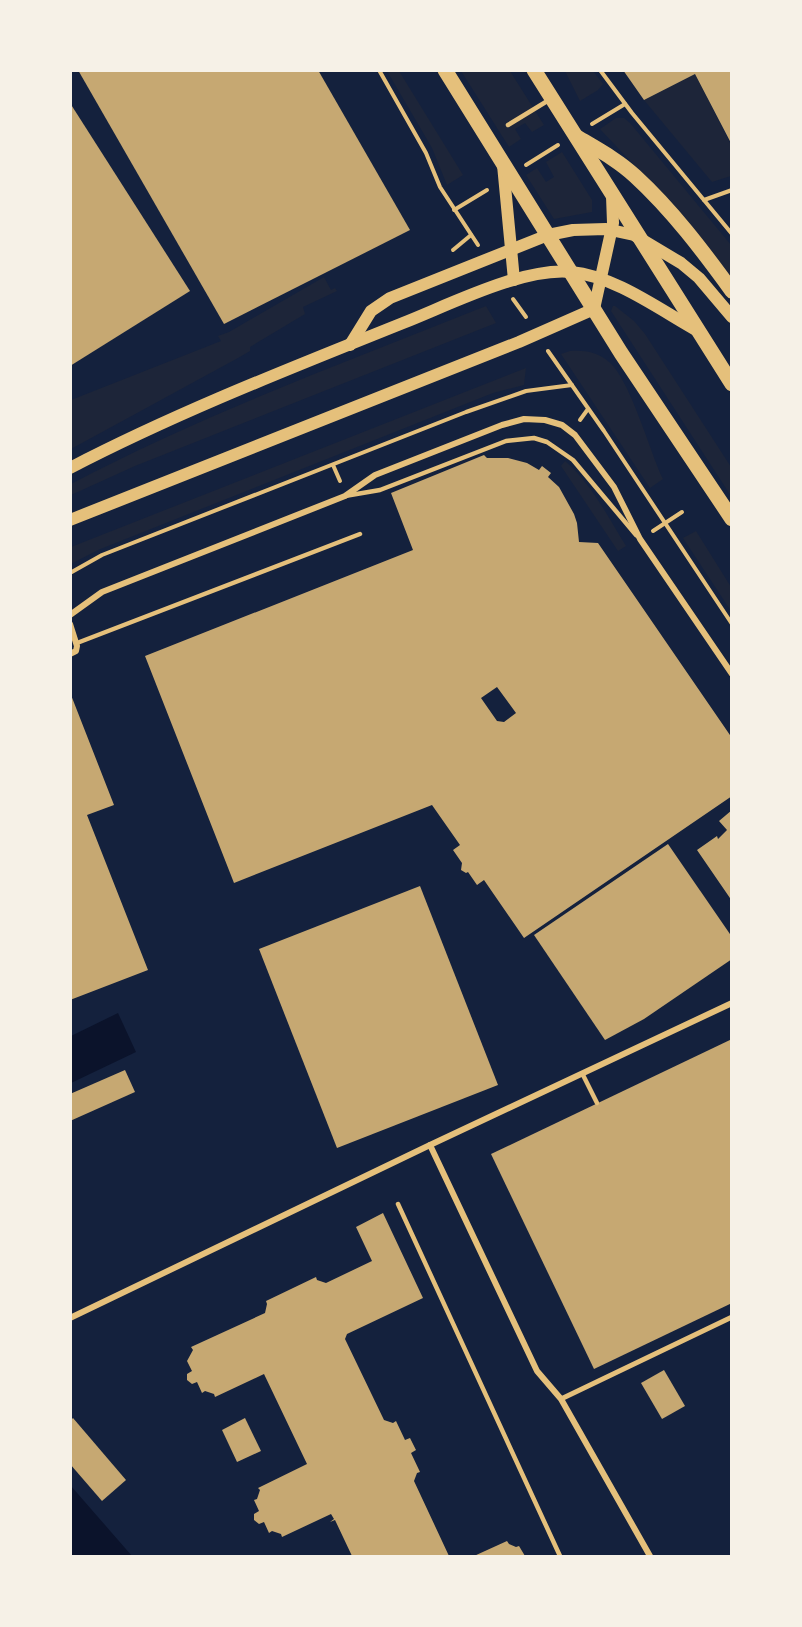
<svg xmlns="http://www.w3.org/2000/svg" width="802" height="1627" viewBox="0 0 802 1627" font-family="Helvetica,sans-serif">
  <rect width="100%" height="100%" fill="#14213d"/>
  <g fill="#1d2539">
    <path d="M387,71H399L463,175L447,185L432,148Z"/>
    <path d="M461,71H510L544,125L532,132L525,123L515,129L521,139L509,147Z"/>
    <path d="M565,71H593L603,84L598,90L580,101Z"/>
    <path d="M695,74L731,145V176L712,182L644,100Z"/>
    <path d="M616,118H624L630,123L731,245V280L671,204L600,129Z"/>
    <path d="M562,152L592,200V212L554,219L526,175L537,168L546,182L554,177L546,162Z"/>
    <path d="M324,277L331,290L335,288L337,291L303,307L305,314L250,347V351L238,358L71,449V400L221,341L218,336L229,332Z"/>
    <path d="M486,306L496,323L135,466L71,495V484C204,414 346,362 486,306Z"/>
    <path d="M613,306H615L634,321L645,334L731,467V496L611,311Z"/>
    <path d="M570,351C585,350 598,352 609,362C630,379 650,452 663,479L650,488L561,354Z"/>
    <path d="M526,368L524,385L493,393L98,550L71,564V547Z"/>
    <path d="M565,461C591,483 608,517 626,546L618,551L561,466Z"/>
    <path d="M696,531L731,587V611L683,538Z"/>
  </g>
  <g fill="#0b132b">
    <path d="M118,1013L136,1052L71,1083V1036Z"/>
    <path d="M70,1486H71L132,1556H71Z"/>
  </g>
  <g fill="#c6a872" fill-rule="evenodd">
    <path d="M78,70H318L410,230L224,324Z"/>
    <path d="M623,70H732V145L695,74L644,100Z"/>
    <path d="M70,103L190,291L70,366Z"/>
    <path d="M484,455L487,458H508L527,463L539,470L542,466L551,473L548,477L559,487L574,514L577,523L579,542L598,543L732,738V796L524,938L484,880L477,885L468,872L466,873L461,870L462,863L453,850L460,845L432,805L234,883L145,656L413,550L391,493ZM497,687L516,713L504,722L497,721L481,698Z"/>
    <path d="M71,695L114,805L87,815L148,970L70,1000Z"/>
    <path d="M732,810V901L697,850L717,836L718,839L727,830L719,821Z"/>
    <path d="M668,844L732,937V959L644,1019L605,1040L534,935Z"/>
    <path d="M420,886L498,1085L337,1148L259,949Z"/>
    <path d="M732,1039V1303L594,1369L491,1154Z"/>
    <path d="M125,1070L135,1092L70,1121V1094Z"/>
    <path d="M383,1213L423,1298L347,1334L345,1339L384,1420L393,1423L396,1421L405,1440L410,1438L416,1450L411,1453L420,1472L417,1473L414,1481L449,1556H352L335,1520L330,1522L334,1519L331,1514L282,1537L281,1534L272,1531L269,1533L264,1522L259,1524L254,1520V1514L259,1511L254,1500L257,1499L260,1490L258,1488L307,1464L264,1374L215,1397L214,1394L205,1391L202,1393L197,1382L192,1384L187,1380V1374L192,1371L187,1361L193,1350L191,1347L265,1313L267,1304L266,1301L316,1277L317,1280L326,1283L372,1261L356,1227Z"/>
    <path d="M664,1370L685,1406L662,1419L641,1383Z"/>
    <path d="M73,1418L126,1480L102,1501L70,1464V1421Z"/>
    <path d="M245,1418L261,1451L237,1462L222,1430Z"/>
    <path d="M507,1541L509,1544L516,1547L519,1546L525,1556H474Z"/>
  </g>
  <g fill="none" stroke-linecap="round" stroke-linejoin="round">
    <g stroke="#e5c07b" stroke-width="4">
      <path d="M379,70L426,153L440,187L478,245"/>
      <path d="M600,70L632,113L732,234"/>
      <path d="M592,124L625,104"/>
      <path d="M526,165L558,145"/>
      <path d="M704,200L732,190"/>
      <path d="M454,210L487,190"/>
      <path d="M453,250L471,235"/>
      <path d="M513,299L526,317"/>
      <path d="M548,351L604,431L732,624"/>
      <path d="M580,420L588,409"/>
      <path d="M333,465L340,481"/>
      <path d="M653,531L682,512"/>
      <path d="M70,573L102,555L466,412L526,391L572,385"/>
    </g>
    <g stroke="#e5c07b" stroke-width="4.5">
      <path d="M508,125L549,100"/>
      <path d="M345,496L380,490L506,441L534,438L547,442L573,460L636,535"/>
      <path d="M77,643L360,534"/>
      <path d="M583,1075L597,1103"/>
      <path d="M398,1204L560,1556"/>
    </g>
    <path stroke="#e5c07b" stroke-width="5" d="M561,1399L732,1317"/>
    <g stroke="#e5c07b" stroke-width="6">
      <path d="M70,615L102,592L345,496L375,475L502,425L524,419L545,420L562,425L575,435L614,487L640,539L732,674"/>
      <path d="M70,624L77,646L76,651L70,654"/>
      <path d="M430,1145L537,1371L561,1399L650,1556"/>
      <path d="M70,1318L430,1145L732,1003"/>
    </g>
    <g stroke="#e5c07b" stroke-width="12">
      <path d="M503,165L514,280"/>
      <path d="M350,345L371,311L390,298L548,235L573,230L606,229L634,235L681,263L699,278L732,317"/>
      <path d="M70,468C178,412 291,368 403,323C449,305 523,267 571,272C615,276 660,310 698,331"/>
      <path d="M70,520L519,342L594,309L613,223L612,196"/>
    </g>
    <g stroke="#e5c07b" stroke-width="15">
      <path d="M445,70L621,353L732,519"/>
      <path d="M534,70L732,384"/>
      <path d="M577,137C597,149 618,160 635,176C672,210 703,251 732,291"/>
    </g>
  </g>
  <rect width="802" height="1627" fill="none" stroke="#f6f1e7" stroke-width="144"/>
</svg>
